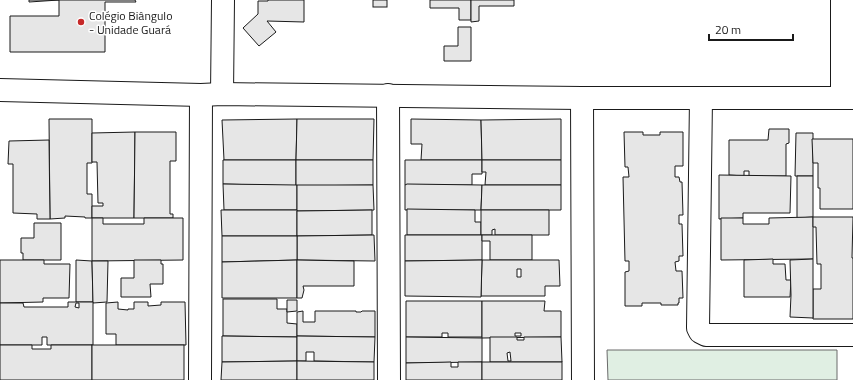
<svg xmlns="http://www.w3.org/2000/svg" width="853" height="380" viewBox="0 0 853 380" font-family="'Titillium Web',sans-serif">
  <rect width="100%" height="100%" fill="#fff"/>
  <path fill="#e0efe3" stroke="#6a6a6a" d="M607,350H837V380H608Z"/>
  <g fill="#e6e6e6" stroke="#1a1a1a" fill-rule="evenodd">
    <path d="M29,0H135L136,2H105V52H10V16H59V0L29,2Z"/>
    <path d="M268,0H304V22L267,21L276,32L259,46L243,28L258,14V1H268Z"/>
    <rect x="373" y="0" width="14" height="7"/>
    <path d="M430,0H471V20H459V8H430Z"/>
    <path d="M471,0H514V6H479V21L471,22Z"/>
    <path d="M458,27H471V61H444V46H458Z"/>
    <path d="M49,119H92V163H87V194H92V218H85V217L65,216V218L50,219Z"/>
    <path d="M297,119L296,160H224L222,120Z"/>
    <path d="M297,119H374L373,160H296Z"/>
    <path d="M411,119L481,120L482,160H421L422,144H411Z"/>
    <path d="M561,119V160H482L481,120Z"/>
    <path d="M769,129H789V143L786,144V176H749V171H744V176L729,175V140H768Z"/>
    <path d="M135,132L134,218H92V206H103V203H98L97,162H92V133Z"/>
    <path d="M135,132H176V161H170V214H173V218H134Z"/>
    <path d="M624,132H643V135H660V132H683V166H675V177H679L680,182H682L683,215H679V224H682L683,256H679V261L675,262L676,271H682L683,298H679V303H678V305H661V303H642V306H625V272L629,271V261H625L623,177H629L628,167H625Z"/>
    <path d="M796,133H813V176H795Z"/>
    <path d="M812,139H853V209H820V188H818V163H813Z"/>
    <path d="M49,140L50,219H37V214L13,213V164H8L9,141Z"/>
    <path d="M223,160H296V186L223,184Z"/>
    <path d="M296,160H373V185L296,186Z"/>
    <path d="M405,160H482V174H472V185H405Z"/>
    <path d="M482,160H561V185H485L486,172H482Z"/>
    <path d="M719,175L791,176L790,213H743V218L719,219Z"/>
    <path d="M797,176H813V217L797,218Z"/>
    <path d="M223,184L297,185V210H224Z"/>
    <path d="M407,184L482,185L481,210H405V185Z"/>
    <path d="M297,185H373L374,210L297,211Z"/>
    <path d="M482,185H561V210H481Z"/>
    <path d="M407,209L475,210V222H481V235H407Z"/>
    <path d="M221,210H297V236H222Z"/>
    <path d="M372,210V235L297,236V211Z"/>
    <path d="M481,210H549V235H495V229L492,230V235H481Z"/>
    <path d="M813,217V259L721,260V218H743V224H769V218Z"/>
    <path d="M813,217H853L852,258H853V319H813V289H821V264H817L816,227H813Z"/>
    <path d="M92,218H103V224H144V218H183V260L92,261Z"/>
    <path d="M34,223H61V260H23V253H21V238H34Z"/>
    <path d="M374,235L375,261L297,260V236Z"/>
    <path d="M405,235H482V260L405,261Z"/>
    <path d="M482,235H532V260H490V241H482Z"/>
    <path d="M222,236H297V260L222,262Z"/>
    <path d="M773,259V264H785L786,280H791L790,297H744V260Z"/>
    <path d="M813,259V318L790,317L791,295L790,260Z"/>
    <path d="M0,260H44V264H70L69,298H43V302L0,303Z"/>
    <path d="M76,260L92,261L93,302H76Z"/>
    <path d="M134,260H161V264H163V284H150L151,297H121V278H134Z"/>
    <path d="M297,260V298H222V262Z"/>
    <path d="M297,260L354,261V286H303L304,290L302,298H297Z"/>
    <path d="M482,260H559L560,286H545V296H481ZM517,269H521V277H517Z"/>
    <path d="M482,260L481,297L405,296V261Z"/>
    <path d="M92,261H108L107,302L93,303Z"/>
    <path d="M223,299H277V309H287V323L297,324V337L223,336Z"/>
    <path d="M287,300H297V311L287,312Z"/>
    <path d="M406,301H482V337H448V333H442V337H406Z"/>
    <path d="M482,301H545L544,311H561V337L482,338ZM515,333H521V336H515Z"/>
    <path d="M68,302H93V345H47V337H42V345H0V303H23L24,307H68ZM76,303H79V308L75,307Z"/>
    <path d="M118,302V309L128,310V309H134V302H148V306L161,305V302H185L186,345H116V334H106V303Z"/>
    <path d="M303,311V322H315V311H356V312H361L362,311H375V337L297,336V312Z"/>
    <path d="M222,336L297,337V361L222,362Z"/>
    <path d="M297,336L375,337L374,362L314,361V352H306V361H297Z"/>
    <path d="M406,337L482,338V362L406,363Z"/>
    <path d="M490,337H517V340H524V337H561L562,362H490ZM510,352L511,361H508L507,353Z"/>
    <path d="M0,345H32V349H51V345H92V380H0Z"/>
    <rect x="92" y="345" width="92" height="35"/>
    <path d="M297,361V380H221L222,362Z"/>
    <path d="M297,361L374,362V380H297Z"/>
    <path d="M451,362V367H458V362H482V380H406V363Z"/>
    <rect x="482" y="362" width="80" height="18"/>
  </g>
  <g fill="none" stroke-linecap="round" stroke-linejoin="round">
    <g stroke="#1a1a1a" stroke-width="24">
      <g id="street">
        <path d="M842,0V98"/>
        <path d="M0,90L201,95L222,94L582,98H853"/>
        <path d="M222,94L223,0"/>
        <path d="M388,95L389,380"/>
        <path d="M582,98L583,380"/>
        <path d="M701,98L698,328L700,332L706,335H853"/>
        <path d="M200,380L201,95"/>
      </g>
    </g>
    <use href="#street" stroke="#fff" stroke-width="22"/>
  </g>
  <circle fill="#c62828" stroke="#fff" stroke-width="1.5" cx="81" cy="22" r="4"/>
  <g text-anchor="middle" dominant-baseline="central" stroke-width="3" stroke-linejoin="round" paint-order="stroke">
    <g font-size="12" fill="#1a1a1a" stroke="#fff" text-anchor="start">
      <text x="89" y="15">Colégio Biângulo<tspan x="89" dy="14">- Unidade Guará</tspan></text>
    </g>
  </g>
  <path d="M709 34v6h84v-6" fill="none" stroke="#1a1a1a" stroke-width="2"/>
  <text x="715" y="34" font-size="12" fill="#1a1a1a" stroke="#ffffff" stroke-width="3" paint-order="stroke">20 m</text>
</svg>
